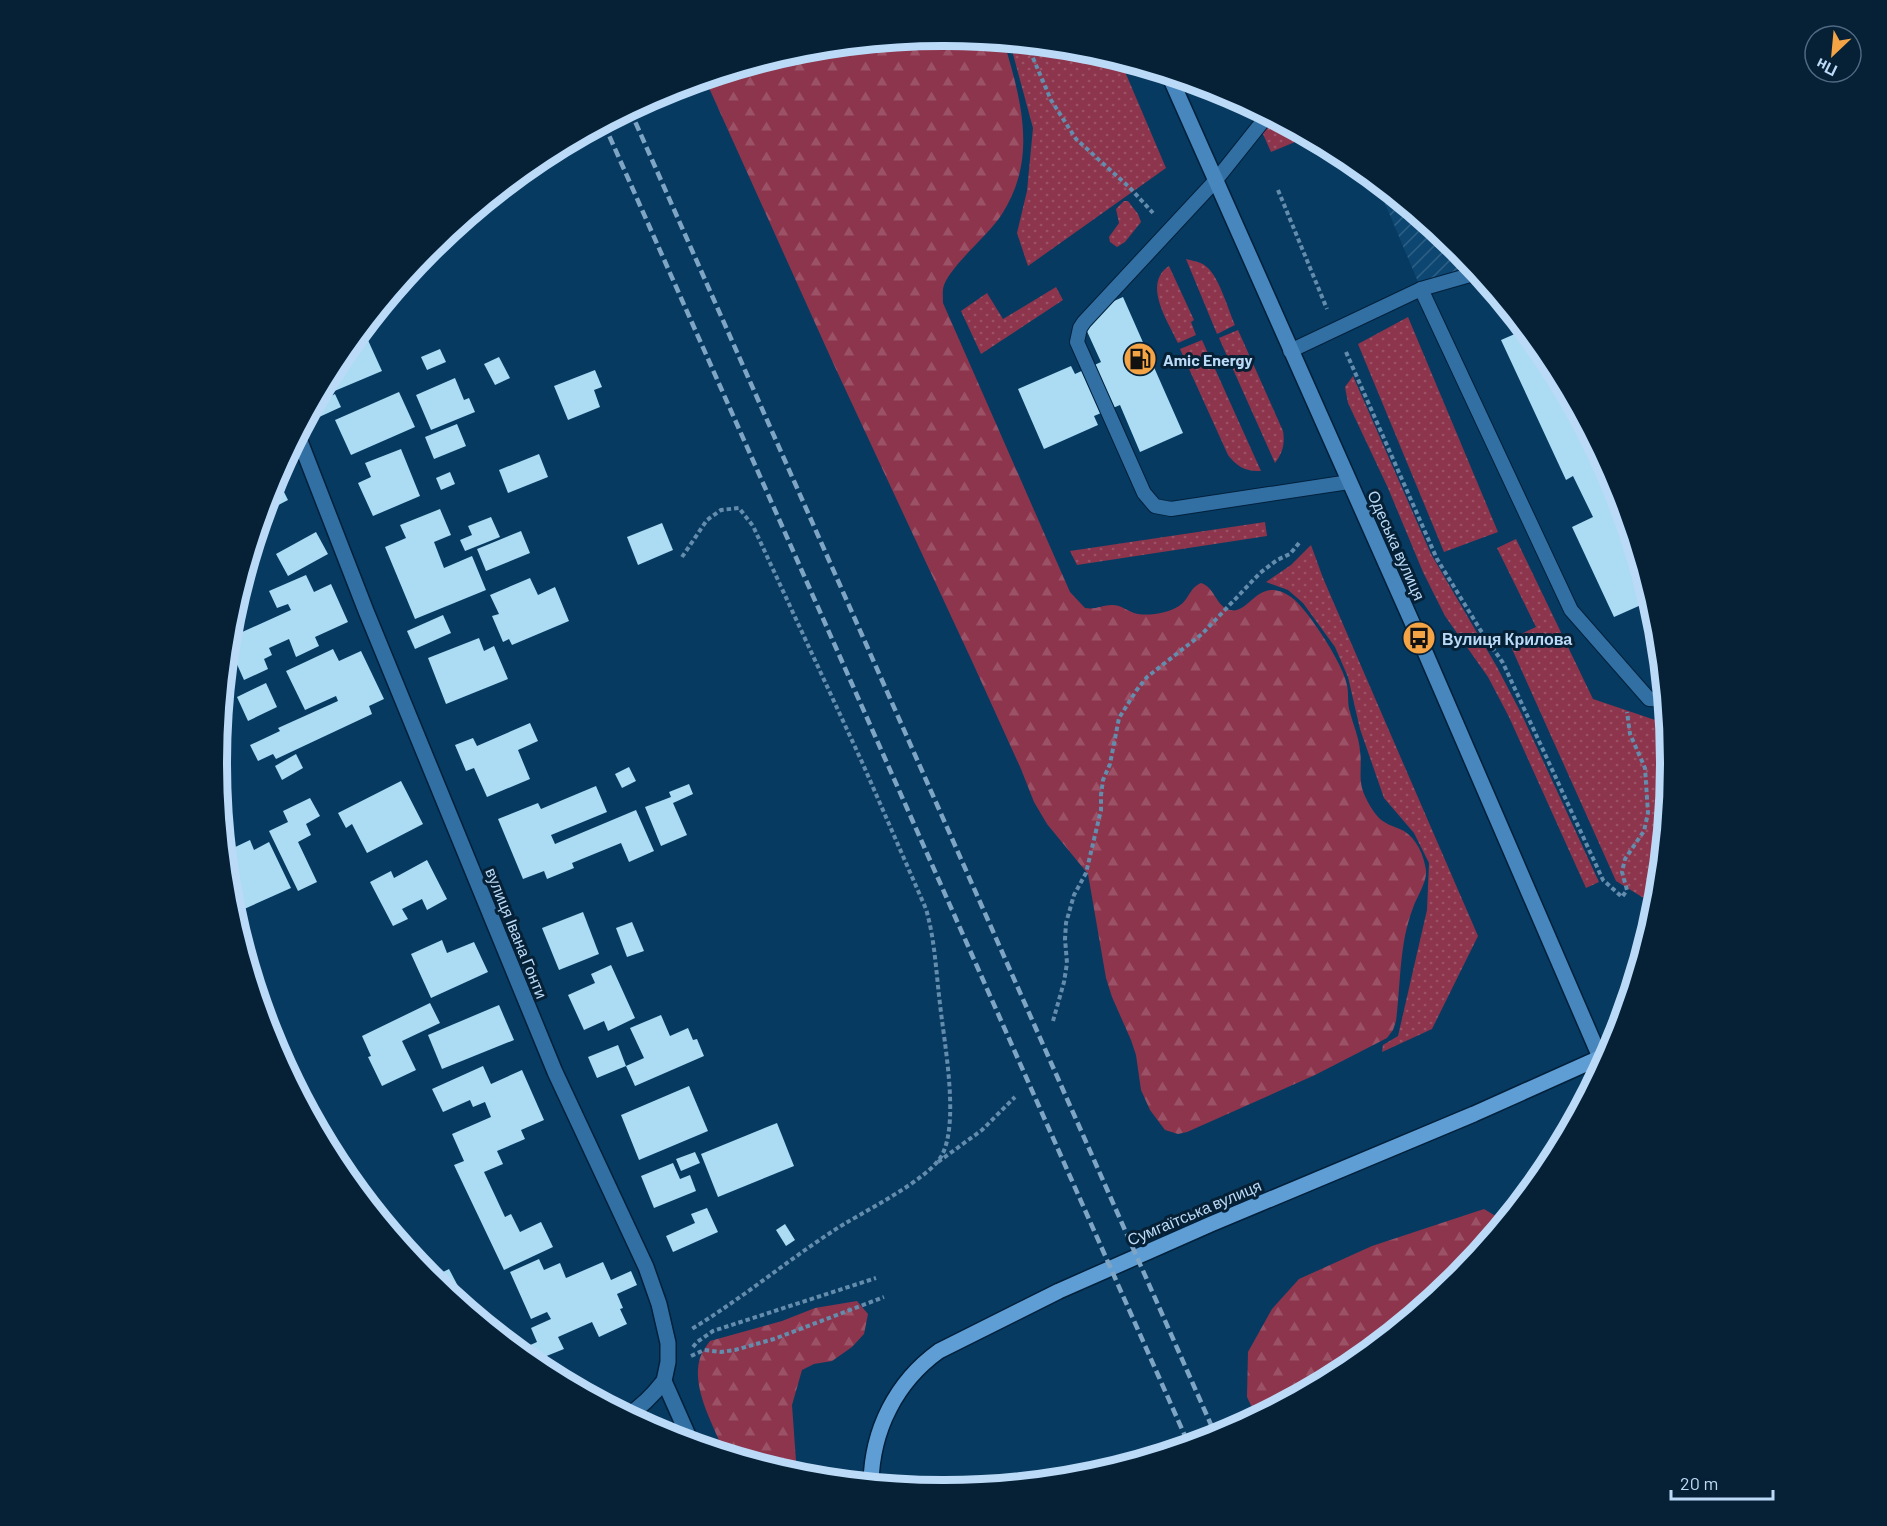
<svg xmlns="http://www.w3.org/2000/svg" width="1887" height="1526" viewBox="0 0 1887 1526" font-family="Barlow,sans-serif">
  <defs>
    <pattern id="industrial-furrows" width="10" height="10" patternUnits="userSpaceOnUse" patternTransform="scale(1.5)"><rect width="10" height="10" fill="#0d4671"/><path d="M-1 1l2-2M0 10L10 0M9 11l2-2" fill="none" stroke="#2e6086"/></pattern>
    <pattern id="grass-dots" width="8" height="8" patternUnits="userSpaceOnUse" patternTransform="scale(1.5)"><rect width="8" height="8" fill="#8d354c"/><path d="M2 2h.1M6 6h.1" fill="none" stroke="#9b5267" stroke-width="1.8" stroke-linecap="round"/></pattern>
    <pattern id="forest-firs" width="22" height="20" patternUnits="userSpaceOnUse" patternTransform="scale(1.5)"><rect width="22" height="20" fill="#8d354c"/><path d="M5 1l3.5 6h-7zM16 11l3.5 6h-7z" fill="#9b5267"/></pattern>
  </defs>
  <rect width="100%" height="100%" fill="#073a60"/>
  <path fill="url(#industrial-furrows)" d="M1376,182L1458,249L1477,273L1421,289Z"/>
  <g fill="url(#grass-dots)">
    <path d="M1010,43L1086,50L1120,60L1166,168L1028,266L1017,233L1027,191L1033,128Z"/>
    <path d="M1230,96L1307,137L1271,152L1255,116L1236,110Z"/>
    <path d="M1124,201H1128L1138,214L1141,222L1125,242L1117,247L1110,242L1109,237L1119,223L1116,209Z"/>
    <path d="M1186,259C1194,261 1202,262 1208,268C1220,280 1228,309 1235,325L1217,334Z"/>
    <path d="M1169,266L1194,320L1191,322L1196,335L1178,343C1168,321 1142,284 1169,266Z"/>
    <path d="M1056,287L1063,300L981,354L961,311L987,293L1003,319Z"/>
    <path d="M1408,317L1498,532L1444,552L1358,344Z"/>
    <path d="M1238,330L1283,431C1285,444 1283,452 1275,463L1219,338Z"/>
    <path d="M1202,340L1261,471C1246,472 1236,466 1228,455L1180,349Z"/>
    <path d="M1353,376L1431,554L1497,667L1521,713L1599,882L1586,888L1509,717L1488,677L1445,616L1423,572L1388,488L1348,403L1345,387Z"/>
    <path d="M1265,522L1267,536L1077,565L1070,551Z"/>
    <path d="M1516,539L1593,699L1667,724L1670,763L1657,901L1642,897L1616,881L1508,640L1536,627L1497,548Z"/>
    <path d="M1311,545L1323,578L1478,936L1432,1029L1382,1052L1383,1045L1398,1036L1427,910L1429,863L1414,833L1384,798L1360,729L1348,677L1335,647L1303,603L1288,590L1266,582L1291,565Z"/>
  </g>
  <g fill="url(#forest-firs)">
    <path d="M944,36L1004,42C1021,100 1038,158 1002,214C988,236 953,263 944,285C942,291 943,297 943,303L1070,592L1085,608C1095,610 1103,605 1112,605C1121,605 1126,610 1134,613C1146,617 1169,613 1179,606C1189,600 1189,588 1201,583C1215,587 1216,607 1230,610C1250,615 1258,574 1291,597C1307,608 1344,665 1347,685C1349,694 1347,703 1350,712C1353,725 1359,737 1360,751C1362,763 1359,776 1362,788C1365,798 1372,811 1380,819C1387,825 1396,827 1404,831C1417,839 1424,856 1426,870C1427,883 1417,896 1413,908C1399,944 1401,983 1396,1021L1393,1030L1387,1038L1315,1075L1187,1132L1178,1134L1165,1130L1150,1110L1141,1090L1136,1055L1131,1040L1112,997L1106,978L1088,874L1047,824L1034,802L1021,769L971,659L834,365L705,79L802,50Z"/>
    <path d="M1484,1209L1504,1221L1457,1277L1347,1368L1256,1416L1247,1397L1248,1352L1272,1309L1299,1279L1372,1246Z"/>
    <path d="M857,1301L868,1314L864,1334L852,1347L832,1361L814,1364L802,1370L792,1405L797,1475L724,1452C713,1424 691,1388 700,1358C702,1352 706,1346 710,1341L782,1321L815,1308Z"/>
  </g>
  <g fill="#abdcf3">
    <path d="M1123,297L1183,433L1140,452L1120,405L1094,416L1098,425L1044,449L1018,389L1071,366L1075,374L1101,362L1080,316Z"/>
    <path d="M1524,330L1548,359L1615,485L1650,601L1614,617L1572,527L1593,517L1573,476L1566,480L1501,340Z"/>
    <path d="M367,338L382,371L325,395L323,389L339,359L350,345Z"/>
    <path d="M440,349L446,362L427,370L421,357Z"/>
    <path d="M499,357L510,378L495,385L484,364Z"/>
    <path d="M595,370L602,387L594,390L600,407L568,420L554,386Z"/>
    <path d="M455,378L464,400L469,398L475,412L431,430L416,395Z"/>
    <path d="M399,392L415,427L351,455L335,420Z"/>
    <path d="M335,394L341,407L317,418L313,408L316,403Z"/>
    <path d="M457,424L466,446L434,459L425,437Z"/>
    <path d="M401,449L420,496L373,516L358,483L371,477L365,463Z"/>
    <path d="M539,454L548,477L508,493L499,470Z"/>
    <path d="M450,472L455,484L441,490L436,478Z"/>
    <path d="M276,476L288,500L265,512L271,524L258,531Z"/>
    <path d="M440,509L451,535L434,542L444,568L472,556L486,590L415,619L385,547L406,538L400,525Z"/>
    <path d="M491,517L500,537L465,551L460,540L472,535L468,526Z"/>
    <path d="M662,523L673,550L638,565L627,537Z"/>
    <path d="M521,531L530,553L486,571L477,549Z"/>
    <path d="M316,532L328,554L288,576L276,554Z"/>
    <path d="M306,575L314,592L331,584L348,622L315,637L319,646L296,657L289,639L269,648L272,655L264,659L268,669L244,680L228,644L229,638L291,610L288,604L277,608L269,591Z"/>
    <path d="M530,578L538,595L555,587L569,621L512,645L509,639L503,642L492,616L499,614L490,595Z"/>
    <path d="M443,615L451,633L415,649L407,631Z"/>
    <path d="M479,638L484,651L494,646L508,679L446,704L428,658Z"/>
    <path d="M333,649L339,661L361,651L384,699L369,706L372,714L276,759L273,754L258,761L250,745L280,731L278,728L338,701L336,696L305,710L286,671Z"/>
    <path d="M266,683L277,707L248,721L237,697Z"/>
    <path d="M530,723L538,741L518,750L530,779L487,797L474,768L466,771L455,745L473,738L477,746Z"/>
    <path d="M296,754L303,768L282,780L275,766Z"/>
    <path d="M629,767L636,781L622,788L615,774Z"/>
    <path d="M401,781L423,824L367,853L352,824L346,828L338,813Z"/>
    <path d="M689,784L693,794L673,803L687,835L661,846L645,807L671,797L669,792Z"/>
    <path d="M596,786L607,812L551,835L555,844L636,810L654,851L629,862L621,843L572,863L574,868L547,879L544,871L523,879L498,819L538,803L541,809Z"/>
    <path d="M310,798L320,816L306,824L311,835L298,842L317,882L298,891L269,831L288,822L283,811Z"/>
    <path d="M250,840L254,850L269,842L291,888L233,914L230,904L226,863L234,859L229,850Z"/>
    <path d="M427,860L447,899L427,910L422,899L402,909L408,919L393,926L370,882L391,871L394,878Z"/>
    <path d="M583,912L599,954L559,970L542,928Z"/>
    <path d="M632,922L644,951L627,957L616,928Z"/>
    <path d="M442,940L447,953L474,942L488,972L431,998L411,954Z"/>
    <path d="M611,965L635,1018L608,1031L604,1021L584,1030L568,995L595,983L591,974Z"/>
    <path d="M430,1003L440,1023L402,1041L416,1070L382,1086L368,1057L371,1056L362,1036Z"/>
    <path d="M499,1005L514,1040L442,1069L428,1035Z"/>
    <path d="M661,1015L670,1036L688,1028L693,1040L697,1039L704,1056L635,1086L626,1066L644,1058L630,1028Z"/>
    <path d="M618,1045L626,1066L597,1078L588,1057Z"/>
    <path d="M483,1066L491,1084L522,1070L544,1120L521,1130L525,1139L497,1151L503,1164L484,1172L505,1217L511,1214L520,1232L541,1222L553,1247L504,1270L454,1165L464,1161L452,1134L491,1117L485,1102L473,1107L470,1100L443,1112L432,1089Z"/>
    <path d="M689,1086L708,1131L639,1160L621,1115Z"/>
    <path d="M777,1123L794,1166L718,1197L701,1154Z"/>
    <path d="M695,1152L700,1163L681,1171L676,1159Z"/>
    <path d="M673,1163L680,1179L690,1175L696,1191L654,1208L641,1176Z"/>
    <path d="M707,1208L718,1232L673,1252L666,1236L695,1223L691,1214Z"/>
    <path d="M785,1224L795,1240L786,1246L776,1230Z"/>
    <path d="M539,1259L544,1270L560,1263L566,1278L603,1262L611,1280L631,1271L637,1285L617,1294L623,1308L620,1309L627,1324L599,1337L592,1322L558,1337L564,1349L544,1357L552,1374L539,1367L519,1350L537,1342L531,1328L551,1319L547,1312L531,1319L510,1272Z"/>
    <path d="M449,1269L471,1311L431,1278Z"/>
  </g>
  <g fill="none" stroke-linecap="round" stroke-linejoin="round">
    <g stroke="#00203b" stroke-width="16">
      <g id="service">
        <path d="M1267,116L1216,180L1084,322L1080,328L1077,342L1144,493L1155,506L1171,509L1349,482"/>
        <path d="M1421,289L1571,610L1649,699L1664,700"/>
        <path d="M1290,351L1421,289L1477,273"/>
      </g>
    </g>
    <g stroke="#00203b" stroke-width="18">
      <g id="minor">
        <path d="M298,436L366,611L555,1072L646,1267L659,1304L668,1343V1362L664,1381L691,1442"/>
        <path d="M628,1415C643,1406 653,1395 664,1381"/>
      </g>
    </g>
    <g stroke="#00203b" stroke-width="18">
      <path id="secondary" d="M1169,75L1419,638L1603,1064"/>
    </g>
    <g stroke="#00203b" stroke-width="18">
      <path id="primary" d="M871,1483C872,1430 896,1382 939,1351L1059,1291L1211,1224L1474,1114L1608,1054"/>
    </g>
    <g stroke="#638cad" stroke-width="4" stroke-dasharray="4.5 3" stroke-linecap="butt">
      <path d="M1027,44L1051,100L1076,139L1129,187L1153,213"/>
      <path d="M1278,190L1327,309"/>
      <path d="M1346,352L1437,559L1481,631L1503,663L1603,880L1622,897L1627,890L1622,872L1625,859L1644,831L1648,813L1645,768L1630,734L1627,712"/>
      <path d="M682,557L707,520L721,510L739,508L753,526L862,762L926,909C935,940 936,972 940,1004C944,1042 959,1118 943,1153C932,1179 858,1214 833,1231C784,1263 740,1300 690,1330"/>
      <path d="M1053,1021L1064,982L1067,963L1065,939L1066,923L1074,895L1086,873L1101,810V795L1103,780L1110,764L1119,718L1136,691L1147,677L1202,634L1260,573L1277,560L1290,554L1299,543"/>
      <path d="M938,1162L982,1130L1015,1097"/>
      <path d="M693,1347L697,1342L713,1331L876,1278"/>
      <path d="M691,1356L704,1350L721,1352L735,1350L774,1339L884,1297"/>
    </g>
    <use href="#service" stroke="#3270a4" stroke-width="14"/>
    <use href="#minor" stroke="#3270a4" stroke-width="15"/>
    <use href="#secondary" stroke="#4887bd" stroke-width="15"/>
    <use href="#primary" stroke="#5f9ed5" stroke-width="15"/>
    <g stroke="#7fa5c5" stroke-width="4.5" stroke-dasharray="9 4.5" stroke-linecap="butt">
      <path d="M630,110L1216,1436"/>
      <path d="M604,124L1189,1445"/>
    </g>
  </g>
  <defs>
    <g id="fuel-disc" transform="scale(1.725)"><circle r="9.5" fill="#f4a444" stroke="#062036"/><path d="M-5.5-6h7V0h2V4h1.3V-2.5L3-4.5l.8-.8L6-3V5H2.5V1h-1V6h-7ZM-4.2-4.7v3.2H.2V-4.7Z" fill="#111"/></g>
    <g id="bus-disc" transform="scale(1.725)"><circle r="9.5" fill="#f4a444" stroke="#062036"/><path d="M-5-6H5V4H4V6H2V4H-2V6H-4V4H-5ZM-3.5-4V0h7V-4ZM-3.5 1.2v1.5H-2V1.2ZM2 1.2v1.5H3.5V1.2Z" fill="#111"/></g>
  </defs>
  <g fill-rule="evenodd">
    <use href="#fuel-disc" x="1140" y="359"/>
    <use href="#bus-disc" x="1419" y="638"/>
  </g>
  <g text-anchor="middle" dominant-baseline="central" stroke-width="6" stroke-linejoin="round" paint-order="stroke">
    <g font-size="16" font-weight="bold" fill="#bbdaf7" stroke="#062036" text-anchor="start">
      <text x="1163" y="359">Amic Energy</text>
      <text x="1442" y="638">Вулиця Крилова</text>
    </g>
    <g font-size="16" fill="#bbdaf7" stroke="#062036">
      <text transform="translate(1397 545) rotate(66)">Одеська вулиця</text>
      <text transform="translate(517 933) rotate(68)">вулиця Івана Гонти</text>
      <text transform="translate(1194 1212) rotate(-23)">Сумгаїтська вулиця</text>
    </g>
  </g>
  <path d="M0 0H1887V1526H0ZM943 46H944A716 716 0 0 1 1660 762V764A716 716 0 0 1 944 1480H943A716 716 0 0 1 227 764V762A716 716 0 0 1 943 46Z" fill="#062036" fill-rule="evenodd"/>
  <path fill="none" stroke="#bbdaf7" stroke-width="8" d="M943 46H944A716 716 0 0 1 1660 762V764A716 716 0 0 1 944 1480H943A716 716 0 0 1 227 764V762A716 716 0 0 1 943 46Z"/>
  <g transform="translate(1833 54) rotate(206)"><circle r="28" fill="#062036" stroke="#4e6a83" stroke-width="1.5"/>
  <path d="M0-4.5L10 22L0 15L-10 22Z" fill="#f4a444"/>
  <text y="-9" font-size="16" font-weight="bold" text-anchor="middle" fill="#bbdaf7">Пн</text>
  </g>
  <path d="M1671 1490v9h102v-9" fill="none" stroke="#bbdaf7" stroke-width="3"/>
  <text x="1680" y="1490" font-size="18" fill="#bbdaf7" stroke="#062036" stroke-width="4.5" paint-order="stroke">20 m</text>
</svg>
